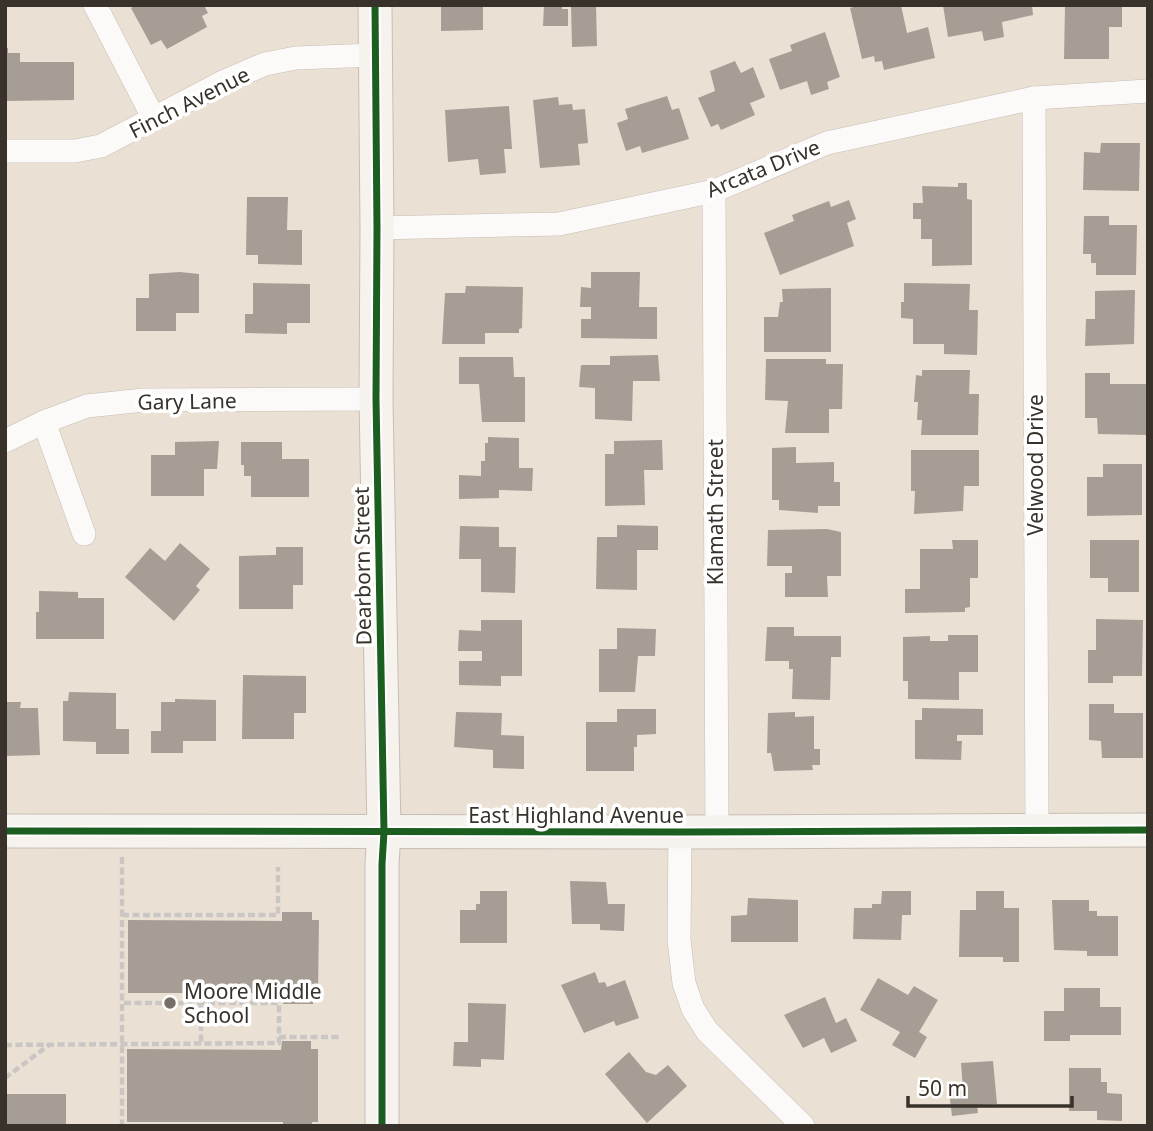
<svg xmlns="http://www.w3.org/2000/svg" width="1153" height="1131" viewBox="0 0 1153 1131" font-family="'Noto Sans',sans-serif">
  <rect width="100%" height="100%" fill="#ebe0d4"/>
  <g fill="#a69d95">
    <path d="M136,5H204L208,13L202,16L207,27L167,49L161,40L151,45L131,8Z"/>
    <path d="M441,5H483V30L441,31Z"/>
    <path d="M544,5H562V9H568V26H543Z"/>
    <path d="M571,5H596L597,46L572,47Z"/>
    <path d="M861,5H901L907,33L928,27L935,58L884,70L882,61L875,62L874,56L862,59L850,8Z"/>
    <path d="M943,5H1032L1033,15L1002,22L1004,37L984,41L982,31L948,37Z"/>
    <path d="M1065,5H1122V27H1109V59H1064Z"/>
    <path d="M825,32L840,77L827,82L829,89L811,95L807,81L780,90L769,59L792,51L790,45Z"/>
    <path d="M5,48H8V53H20V62H74V100L5,101Z"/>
    <path d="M735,61L741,73L753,67L765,97L750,103L755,115L721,130L718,124L711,127L698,98L715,91L710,71Z"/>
    <path d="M667,96L672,110L679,108L689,139L642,153L640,146L626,151L617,123L628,119L625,109Z"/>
    <path d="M558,97L559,105L572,104L573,110L585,109L588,143L578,144L580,165L540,168L533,100Z"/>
    <path d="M509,106L512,149H504L506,173L480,175L478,159L448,162L445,110Z"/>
    <path d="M1101,143H1140L1139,191L1083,190L1084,152L1100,153Z"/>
    <path d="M958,183H967V199L972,200V265L932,266V239H921V219H913V203H923L922,186L958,187Z"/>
    <path d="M247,197H288L287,230H302V265L258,264V255H246Z"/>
    <path d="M849,200L856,219L847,223L854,246L780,275L764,233L794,221L792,215L829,201L831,207Z"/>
    <path d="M1084,216H1109V225H1137L1136,275H1096V263H1091V254H1083Z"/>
    <path d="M180,272L199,274V313H176V331H136V298H149V274Z"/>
    <path d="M591,272H640L639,307H657V339L581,338V319H591V307H580L581,287L591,288Z"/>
    <path d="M253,283L310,284V323H287V334L245,333V314H253Z"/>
    <path d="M904,283L970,284L969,310H978L977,355L944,354V344H913V319L901,318V302H904Z"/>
    <path d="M466,286L523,287L522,328L519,329V333H485V344H442L445,293H465Z"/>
    <path d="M831,288V352H764V317H778L780,302H783L782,289Z"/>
    <path d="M1135,290L1134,344L1085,346L1086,319H1095V291Z"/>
    <path d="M658,355L660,381H633L632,421L595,419V388L579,387L581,365H610V356Z"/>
    <path d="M459,357H513L514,377H525V422H482L479,384H459Z"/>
    <path d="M766,359H826V364H843L842,409H829V433H785L788,401L765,400Z"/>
    <path d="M922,370H970L969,394H979L978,435H921L922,420H917L918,402H914L916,375L922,376Z"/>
    <path d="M1085,373H1110V384H1148V435L1098,434L1097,418H1085Z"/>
    <path d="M488,437L519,438V468H533L532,491L499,490V498L459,499V475L481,476V461H485V443H488Z"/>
    <path d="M662,440L663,470H644L645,505L605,506V454H614V441Z"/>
    <path d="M219,441L217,469H204V496H151V455H175V442Z"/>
    <path d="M241,442H282V459H309V497H251V476H244V465H241Z"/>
    <path d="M796,447V463L834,462V482H840V506H818V513L779,510V500H772V448Z"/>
    <path d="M911,450H979V486H964L963,511L914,514L915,491H911Z"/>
    <path d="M1103,464H1142V515L1087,516V477H1103Z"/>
    <path d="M617,525L658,526V550H637V590L596,589L597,537H617Z"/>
    <path d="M460,526L499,527V547H516L515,593L481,592V559H459Z"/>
    <path d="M827,529L841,532V576H827L828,597H785V573H792V566H767L768,530Z"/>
    <path d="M952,540H978V578H970V607L965,608V612L905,613V589H920V549H953Z"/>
    <path d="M1090,540H1139V592H1108V578H1090Z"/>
    <path d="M180,543L210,569L196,586L200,590L174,621L125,577L150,548L165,561Z"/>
    <path d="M276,547H303V585H293V609H239V556L276,555Z"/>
    <path d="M39,591L78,592V598H104V639H36V612H39Z"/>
    <path d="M1096,619L1143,620L1142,676H1113V683H1088V650H1096Z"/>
    <path d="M481,620H522V676H501V686L459,685V661H482V651H458L459,630L481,631Z"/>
    <path d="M767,627H794V636H841V657H831L830,700L792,699L793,669H789V661H765Z"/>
    <path d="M617,628L656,629L655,656H638L635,692H599V649H617Z"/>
    <path d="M948,635H978V672H959V700L908,699V681H903V637L930,636V641H948Z"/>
    <path d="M243,675L306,676V713H294V739H242Z"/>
    <path d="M69,692L116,693V729H129V754H96V742L63,741V701H68Z"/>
    <path d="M175,699L216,700V741H183V753H151V731H161V702H175Z"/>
    <path d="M5,702H21L20,708H38L40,755L5,756Z"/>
    <path d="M1089,704H1114V713H1143V758H1102L1101,741L1089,740Z"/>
    <path d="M922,708L983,709V735H957V741H962L961,760L915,759V720H922Z"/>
    <path d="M617,709H656V734L637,735V747H634V771H586V722H617Z"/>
    <path d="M456,712L502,713L501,735L524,736V769L493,768V750L454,747Z"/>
    <path d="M795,712V717L814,716V749H820V765H812L813,770L774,771L771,753H767L768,713Z"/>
    <path d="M570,881L606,882L608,904H625L624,931L600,930V924H572Z"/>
    <path d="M480,891H507V943H460V910H476V904H480Z"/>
    <path d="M882,891H911V915H902L901,940L853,939L854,908H872V904H881Z"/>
    <path d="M976,891H1004V908H1019V962H1003V957H959L960,910H976Z"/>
    <path d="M748,898L798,900V942H731V916L747,915Z"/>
    <path d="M1052,900H1089V911H1097V916H1118V956H1087V951L1054,950Z"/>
    <path d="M282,912H312V920H319L318,993H313V1004H283V993H128V920L282,921Z"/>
    <path d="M595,972L599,983L605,982L607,987L625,980L639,1018L616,1026L614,1021L584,1033L561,985Z"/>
    <path d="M878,978L908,995L914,986L938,1000L919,1032L927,1037L915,1058L892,1045L900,1032L860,1010Z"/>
    <path d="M1064,988H1100V1007H1121V1035H1070V1041H1044V1011H1064Z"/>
    <path d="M825,997L836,1023L846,1018L857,1041L831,1053L824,1038L803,1048L784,1015Z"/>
    <path d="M468,1003L506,1004L504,1060L481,1059V1067L453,1066L454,1042H468Z"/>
    <path d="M282,1041H311V1049H318V1122H312V1126H283V1122H127V1049L281,1050Z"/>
    <path d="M629,1052L646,1072L656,1075L668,1065L687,1086L647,1123L605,1074Z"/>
    <path d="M993,1061L997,1104L977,1105L978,1113L952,1116L949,1091L963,1089L961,1063Z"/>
    <path d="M1069,1068H1101V1082H1107V1093L1122,1094V1121L1097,1120V1111H1069Z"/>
    <rect x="5" y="1094" width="61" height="32"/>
  </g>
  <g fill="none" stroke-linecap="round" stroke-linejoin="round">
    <g stroke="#c6beb4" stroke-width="24">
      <g id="street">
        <path d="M95,5L154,119"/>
        <path d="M1034,98L1037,831"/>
        <path d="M5,151H75L101,146L225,81L265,64L296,58L374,55"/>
        <path d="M714,191L717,832"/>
        <path d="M377,228L559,224L714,191L827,143L1034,98L1148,91"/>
        <path d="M44,422L84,534"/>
        <path d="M5,441L44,422L87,406L144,400L376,399"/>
        <path d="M680,832L679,940L684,983L693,1009L707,1031L803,1126"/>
      </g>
    </g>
    <g stroke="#c6beb4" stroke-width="35">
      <g id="secondary">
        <path d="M375,5L377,228L376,399L384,832L382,864V1126"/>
        <path d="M5,831L680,832L1148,830"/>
      </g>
    </g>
    <g stroke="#c9c6c3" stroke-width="4.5" stroke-dasharray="7 3.5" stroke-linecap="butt">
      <path d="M122,857V1126"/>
      <path d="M122,915H278V867"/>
      <path d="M201,1003V1044"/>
      <path d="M279,1037H339"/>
      <path d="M5,1045L279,1043V1003H122"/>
      <path d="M5,1078L49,1045"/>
    </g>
    <use href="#street" stroke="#fcfaf9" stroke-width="23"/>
    <use href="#secondary" stroke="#f6f2ee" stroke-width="33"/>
    <g stroke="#fff" stroke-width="11">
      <g id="cycleway">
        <path d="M375,5L377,228L376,399L384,832L382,864V1126"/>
        <path d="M5,831L680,832L1148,830"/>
      </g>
    </g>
    <use href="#cycleway" stroke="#1b5e20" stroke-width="7"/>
  </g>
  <circle fill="#776f66" stroke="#fff" stroke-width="2.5" cx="170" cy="1003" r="7"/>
  <g text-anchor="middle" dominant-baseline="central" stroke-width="7" stroke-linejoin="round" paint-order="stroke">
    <g font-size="21" fill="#39322a" stroke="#fff">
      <text transform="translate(189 102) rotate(-27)">Finch Avenue</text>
      <text transform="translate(763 168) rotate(-22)">Arcata Drive</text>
      <text transform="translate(187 401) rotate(-1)">Gary Lane</text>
      <text transform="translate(1035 465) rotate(-90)">Velwood Drive</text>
      <text transform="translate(715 512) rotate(-90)">Klamath Street</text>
      <text transform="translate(362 566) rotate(-91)">Dearborn Street</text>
      <text x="576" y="815">East Highland Avenue</text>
    </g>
    <g font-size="21" fill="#39322a" stroke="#fff" text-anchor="start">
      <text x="184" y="991">Moore Middle<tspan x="184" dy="24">School</tspan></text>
    </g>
  </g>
  <rect width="1153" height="1131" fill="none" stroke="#39322a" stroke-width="14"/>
  <path d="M908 1096v10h164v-10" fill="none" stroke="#39322a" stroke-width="3.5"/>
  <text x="918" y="1096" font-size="21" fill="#39322a" stroke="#ffffff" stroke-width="5" paint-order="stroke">50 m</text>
</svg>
